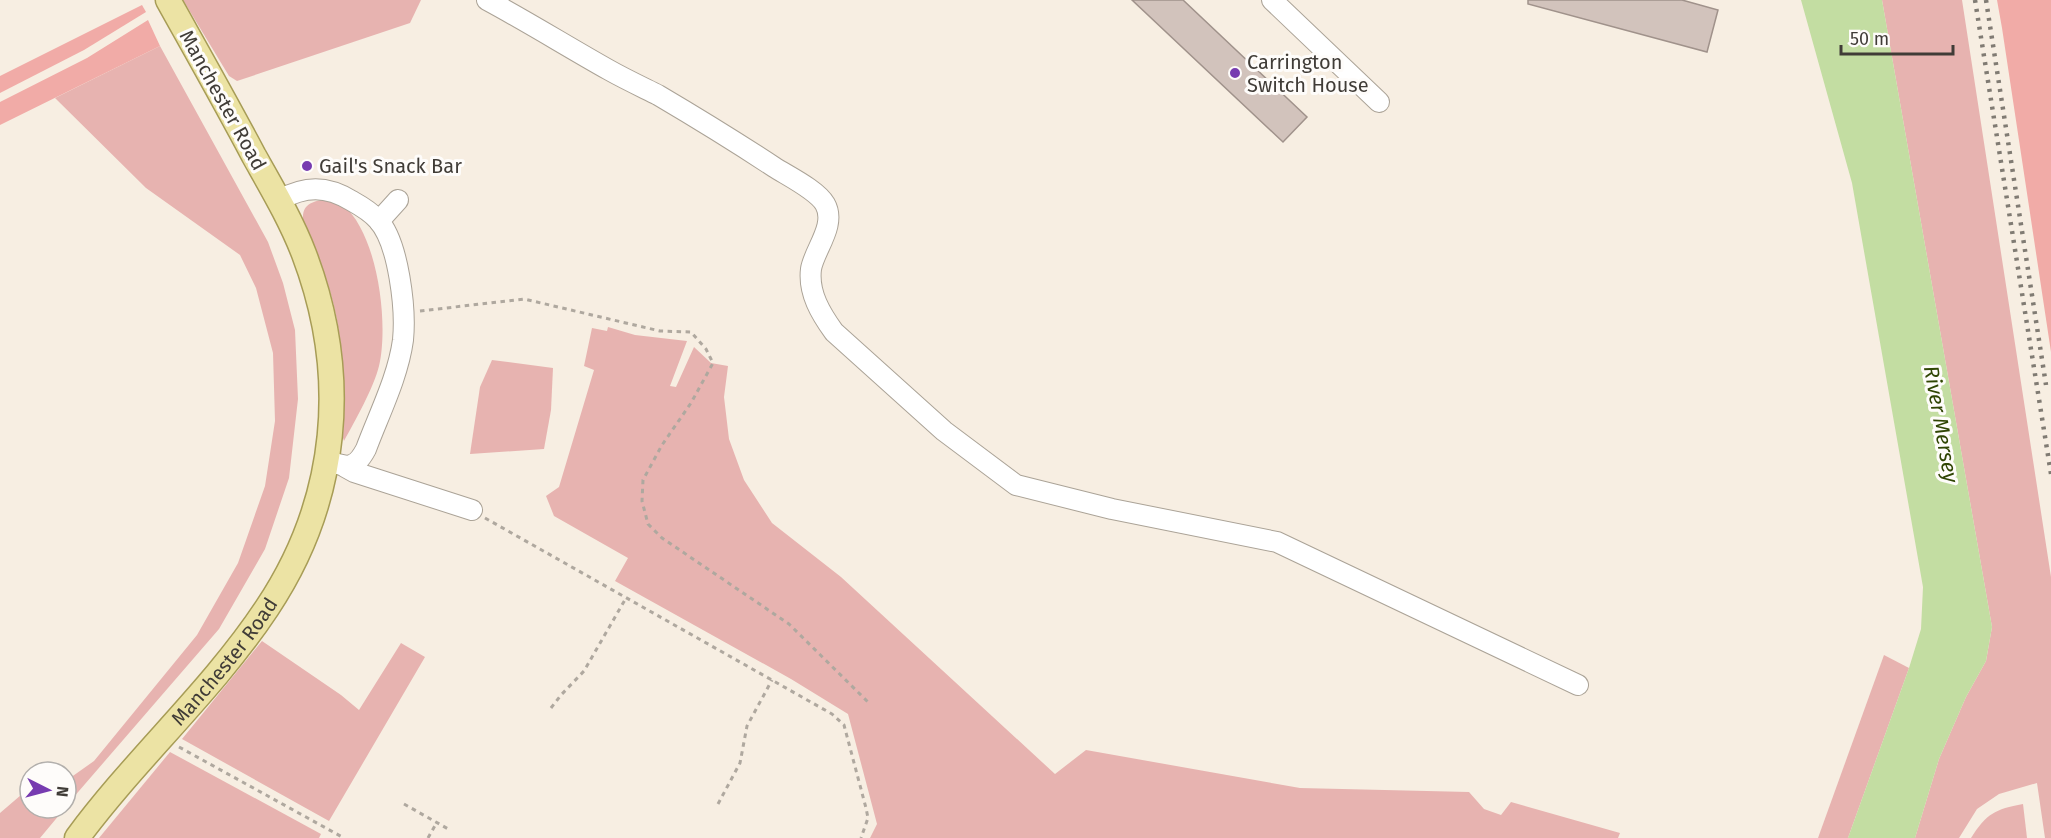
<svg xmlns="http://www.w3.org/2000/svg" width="2051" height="838" viewBox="0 0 2051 838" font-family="'Fira Sans',sans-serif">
  <rect width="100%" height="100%" fill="#f7eee2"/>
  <g fill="#e7b3b0">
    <path d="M183,0H421L410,23L237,81L229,76Z"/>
    <path d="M1882,0H1962L2051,577V838H2045L2037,783L1999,794L1977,809L1959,838H1915L1939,759L1966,697L1986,661L1992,627Z"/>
    <path d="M160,46L268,242L283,283L295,330L298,399L289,478L265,549L219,629L66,806V778H70L94,761L197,635L238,563L265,486L275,421L273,353L256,288L240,255L146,188L55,98Z"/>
    <path d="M326,199C331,201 339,202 343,205C378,234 389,324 379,366C374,387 355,421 344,441L343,438C345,388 344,339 330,291C326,279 322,267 318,255C313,244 302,229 303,217C303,203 315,201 326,199Z"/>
    <path d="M608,327L635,335L687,341L670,386L676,387L694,347L711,363L728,366L724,397L729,439L744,480L772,523L841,577L1055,774L1086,750L1300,788L1469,792L1484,809L1501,815L1511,802L1620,833L1618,838H870L877,824L848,714L791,679L615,581L628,558L554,516L546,496L559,487L594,370L584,366L592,328L607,331Z"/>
    <path d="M492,360L553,368L551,410L544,449L470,454L480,387Z"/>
    <path d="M262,641L341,695L359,710L401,643L425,657L329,821L182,739Z"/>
    <path d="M1884,655L1909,668L1848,838H1818Z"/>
    <path d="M170,752L321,834L319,838H99Z"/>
    <path d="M29,784L30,808H65L40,838H0V813L21,795Z"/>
    <path d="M2023,804L2027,838H1971C1986,814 1995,809 2023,804Z"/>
  </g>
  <g fill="#f1aba7">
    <path d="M1997,0H2051V352L2002,28Z"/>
    <path d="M142,5L146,12L84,50L0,93V76Z"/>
    <path d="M148,20L160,46L0,125V102L87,58Z"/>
  </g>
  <path fill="#c3dda2" d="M1801,0H1882L1992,627L1986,661L1966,697L1939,759L1915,838H1848L1909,668L1921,629L1923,587L1852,183Z"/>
  <g fill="#d2c3bc" stroke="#a0928b" stroke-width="1.5">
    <path d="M1132,0H1183L1307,117L1283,142Z"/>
    <path d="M1528,0H1682L1718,10L1707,52L1528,4Z"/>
  </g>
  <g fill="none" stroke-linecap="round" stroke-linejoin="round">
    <g stroke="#aba397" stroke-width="22">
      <g id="minor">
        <path d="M487,0C528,22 568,47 609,70C625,79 642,87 658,95C697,118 736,142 774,167C788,176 817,190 825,204C837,225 814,250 811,269C808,293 821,314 834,332L944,431L1016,485L1112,509L1277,542L1578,685"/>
        <path d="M1272,0L1379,102"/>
        <path d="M279,200C305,186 326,185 352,201C361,206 371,212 378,220C399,243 406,310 403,340C398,377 379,414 366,449C355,470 347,468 327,460"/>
        <path d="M379,221L398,200"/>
        <path d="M345,467L354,472L472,510"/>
      </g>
    </g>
    <g stroke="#a79c56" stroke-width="27">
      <g id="major">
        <path id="s1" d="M77,838C136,758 212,691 267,608C339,500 350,375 304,254C291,220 272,188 254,156C226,103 197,52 168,0"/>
      </g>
    </g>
    <g stroke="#afa89f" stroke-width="3" stroke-dasharray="4.5 4.5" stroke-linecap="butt">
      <path d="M420,311L524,299L660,331L691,332L706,349L713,363L691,403L662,445L643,480L642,501L648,524L662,538L789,624L869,703"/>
      <path d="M485,518L832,714L844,725L866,808L868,818L861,838"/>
      <path d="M551,708L561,695L584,671L626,598"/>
      <path d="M179,747L344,838"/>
      <path d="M404,804L450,830"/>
      <path d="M718,804L740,763L747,726L772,680"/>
      <path d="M428,838L437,822"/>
    </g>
    <use href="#minor" stroke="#fff" stroke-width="20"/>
    <use href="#major" stroke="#ece3a4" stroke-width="24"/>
    <g stroke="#807b73" stroke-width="4.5" stroke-dasharray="3 6" stroke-linecap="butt">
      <path d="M1975,0L2051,474"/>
      <path d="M1986,0L2046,385"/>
    </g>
  </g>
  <g fill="#773bb0" stroke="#fefcfa" stroke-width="2">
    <circle cx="1235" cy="73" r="6"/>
    <circle cx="307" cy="166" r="6"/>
  </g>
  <g text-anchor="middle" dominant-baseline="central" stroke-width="6" stroke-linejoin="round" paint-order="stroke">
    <g font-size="20" fill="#403c37" stroke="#fefcfa" text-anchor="start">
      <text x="1247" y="62">Carrington<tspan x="1247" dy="23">Switch House</tspan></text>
      <text x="319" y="166">Gail's Snack Bar</text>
    </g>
    <g font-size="20" fill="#403c37" stroke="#fefcfa">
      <text transform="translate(223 100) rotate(61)">Manchester Road</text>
      <text stroke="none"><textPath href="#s1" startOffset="230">Manchester Road</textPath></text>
    </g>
    <g font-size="21" font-style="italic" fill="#304604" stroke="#fefcfa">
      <text transform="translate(1941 424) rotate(80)">River Mersey</text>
    </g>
  </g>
  <g transform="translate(48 790) rotate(96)"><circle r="28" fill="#fefcfa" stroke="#b2afac" stroke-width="1.5"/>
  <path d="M0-4.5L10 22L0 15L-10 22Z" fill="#773bb0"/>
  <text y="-9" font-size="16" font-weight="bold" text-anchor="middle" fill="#403c37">N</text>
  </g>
  <path d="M1841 45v9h112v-9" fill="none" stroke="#403c37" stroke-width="3"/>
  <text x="1850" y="45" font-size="18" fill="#403c37" stroke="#fefcfa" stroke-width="4.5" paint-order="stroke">50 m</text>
</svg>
